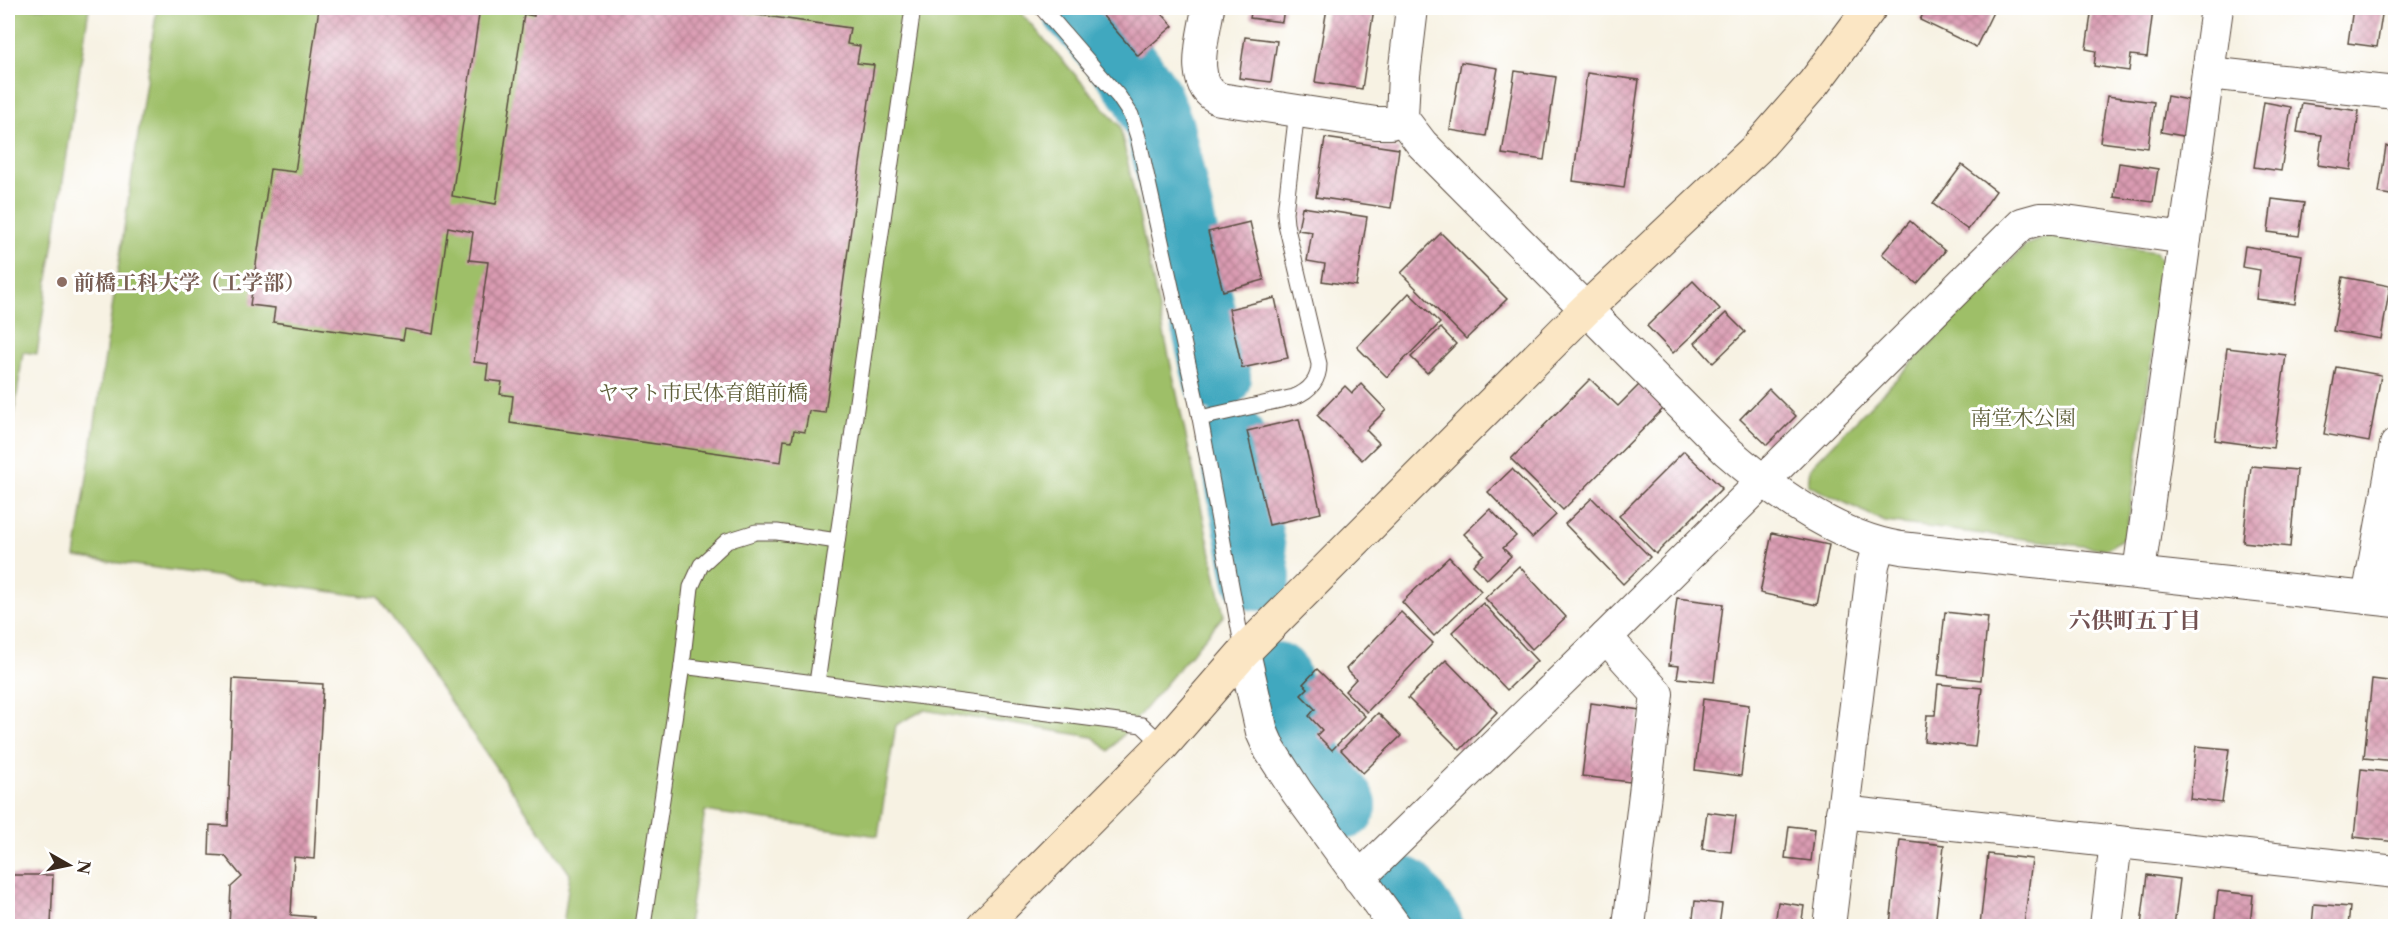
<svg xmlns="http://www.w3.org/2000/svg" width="2403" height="934" viewBox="0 0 2403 934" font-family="'Libre Caslon Text','Noto Serif JP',serif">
  <defs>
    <pattern id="building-cross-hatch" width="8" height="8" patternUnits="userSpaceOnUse" patternTransform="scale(1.5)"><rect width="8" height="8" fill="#da9bb2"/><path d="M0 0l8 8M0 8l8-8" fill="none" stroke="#b27f90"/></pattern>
  </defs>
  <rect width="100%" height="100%" fill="#fff"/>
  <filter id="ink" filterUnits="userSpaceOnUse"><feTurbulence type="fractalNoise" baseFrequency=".0167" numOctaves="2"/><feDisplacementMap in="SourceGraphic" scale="12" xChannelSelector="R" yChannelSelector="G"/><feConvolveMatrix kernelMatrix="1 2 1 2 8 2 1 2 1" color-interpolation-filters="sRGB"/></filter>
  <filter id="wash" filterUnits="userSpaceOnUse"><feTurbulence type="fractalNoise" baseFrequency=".008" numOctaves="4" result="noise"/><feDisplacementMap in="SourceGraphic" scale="24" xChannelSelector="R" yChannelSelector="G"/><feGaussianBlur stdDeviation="1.35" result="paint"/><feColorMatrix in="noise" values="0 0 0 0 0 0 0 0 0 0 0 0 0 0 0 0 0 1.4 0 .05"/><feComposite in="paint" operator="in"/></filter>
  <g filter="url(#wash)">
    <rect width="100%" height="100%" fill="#f7f2e3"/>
    <g fill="#9ebf68" stroke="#6c7443" stroke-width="1.5">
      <path d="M8,8H89L37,354L23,352L8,459Z"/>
      <path d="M157,8H1017L1120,126L1224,615L1109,751L1093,737L924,710L896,725L878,836L705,811L688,926H563L570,874L378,598L75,557Z"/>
      <path d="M2049,236L2156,252L2165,268L2126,536L2107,549L1885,522L1808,485L1810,468L2026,245Z"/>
    </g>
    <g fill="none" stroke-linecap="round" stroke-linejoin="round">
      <g stroke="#3fa8bf" stroke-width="68">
        <path d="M1075,8L1129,70L1147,96L1160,128L1217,378"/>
        <path d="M1231,438L1257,577"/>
        <path d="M1276,676L1291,734L1343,806"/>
        <path d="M1404,891L1429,926"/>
      </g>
    </g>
    <g id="blocks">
      <g fill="url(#building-cross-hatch)">
        <path d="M319,8H480L452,196L496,204L524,14L534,16L535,8H709L850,28L847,44L860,46L857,63L874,65L825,413L809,411L805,432L794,430L792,441L784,440L781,462L510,423L513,396L500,394L502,382L486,380L488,364L474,362L488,262L469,260L473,232L448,227L433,334L405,329L403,340L273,322L275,308L250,305L270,169L295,172Z"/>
        <path d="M1096,8H1157L1173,26L1138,56Z"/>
        <path d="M1252,8H1284L1282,22L1250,18Z"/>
        <path d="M1327,8H1374L1362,89L1315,82Z"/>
        <path d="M1926,8H1995L1976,47L1920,20Z"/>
        <path d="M2092,8H2135L2153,10L2147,57L2131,55L2129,71L2094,66L2096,51L2086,49Z"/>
        <path d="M2353,8H2383L2377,47L2348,43Z"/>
        <path d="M1245,37L1277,41L1271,82L1239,78Z"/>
        <path d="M1461,62L1498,68L1486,136L1450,130Z"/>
        <path d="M1515,71L1556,77L1544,160L1502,154Z"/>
        <path d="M1587,73L1639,80L1624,188L1573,181Z"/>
        <path d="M2107,96L2154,102L2148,148L2100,142Z"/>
        <path d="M2167,96L2188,100L2183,136L2161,132Z"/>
        <path d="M2264,102L2291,107L2281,171L2254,167Z"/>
        <path d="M2302,103L2359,111L2351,170L2318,165L2322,135L2297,132Z"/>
        <path d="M1325,138L1399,149L1391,208L1316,197Z"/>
        <path d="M2386,146L2396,148V196L2379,193Z"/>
        <path d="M2119,163L2158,169L2153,202L2114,197Z"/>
        <path d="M1962,165L1996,191L1968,230L1933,204Z"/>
        <path d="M2272,199L2304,203L2299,236L2268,232Z"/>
        <path d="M1302,207L1367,217L1356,286L1322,281L1325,264L1307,261L1312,232L1298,230Z"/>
        <path d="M1910,221L1945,251L1917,284L1882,254Z"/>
        <path d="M1250,222L1264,280L1223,291L1208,232Z"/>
        <path d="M1441,233L1507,299L1466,339L1401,273Z"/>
        <path d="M2245,246L2302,255L2295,304L2256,299L2260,270L2242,267Z"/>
        <path d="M2343,277L2390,286L2381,339L2333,331Z"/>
        <path d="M1693,281L1720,309L1673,353L1647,326Z"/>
        <path d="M1409,293L1440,323L1387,377L1357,347Z"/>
        <path d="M1275,298L1288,358L1242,368L1229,309Z"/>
        <path d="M1726,313L1745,332L1713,363L1695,343Z"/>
        <path d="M1441,328L1456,344L1427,373L1411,357Z"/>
        <path d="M2227,348L2286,355L2273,448L2215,440Z"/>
        <path d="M2336,367L2381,375L2369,442L2324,434Z"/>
        <path d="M1590,379L1618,406L1640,384L1664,408L1563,510L1511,459Z"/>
        <path d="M1361,384L1386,410L1366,430L1379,443L1362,460L1317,415L1345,386L1352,393Z"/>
        <path d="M1769,389L1796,416L1767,445L1740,419Z"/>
        <path d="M1299,419L1321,513L1269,525L1247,431Z"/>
        <path d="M1684,451L1722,488L1656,554L1619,516Z"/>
        <path d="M2251,466L2297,470L2290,547L2243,542Z"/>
        <path d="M1512,469L1556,515L1532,538L1488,492Z"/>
        <path d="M1592,498L1650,557L1623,584L1565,524Z"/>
        <path d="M1490,509L1516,536L1503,548L1511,556L1487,579L1473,565L1484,554L1464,534Z"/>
        <path d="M1772,533L1829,545L1817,605L1760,593Z"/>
        <path d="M1449,557L1481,591L1434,636L1402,602Z"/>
        <path d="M1519,566L1566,617L1532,649L1485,598Z"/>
        <path d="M1677,598L1723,604L1714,682L1677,678L1679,666L1669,665Z"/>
        <path d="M1483,603L1537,661L1507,690L1452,632Z"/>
        <path d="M1401,612L1433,643L1367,712L1345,691L1356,679L1346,669Z"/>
        <path d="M1945,612L1988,617L1981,680L1938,675Z"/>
        <path d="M1446,660L1497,712L1460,750L1408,698Z"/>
        <path d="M1317,669L1365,716L1332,750L1317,735L1322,730L1309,716L1315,709L1301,695L1308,688L1303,684Z"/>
        <path d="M233,679L323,684L314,859L294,857L291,915L314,917V926H229L231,887L242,877L225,856L209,855L210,825L228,826Z"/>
        <path d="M2372,679L2396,682V761L2364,758Z"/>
        <path d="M1938,684L1982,688L1975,747L1924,741L1927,715H1935Z"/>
        <path d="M1703,699L1749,705L1741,776L1695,770Z"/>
        <path d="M1591,703L1640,710L1630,782L1582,776Z"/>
        <path d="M1378,713L1401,736L1363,773L1341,750Z"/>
        <path d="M2196,746L2229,749L2222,803L2190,799Z"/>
        <path d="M2361,769L2396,773V842L2354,837Z"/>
        <path d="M1707,812L1736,816L1731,852L1702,849Z"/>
        <path d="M1789,826L1815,829L1811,861L1785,858Z"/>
        <path d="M1900,840L1944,845L1935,926L1890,924Z"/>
        <path d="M1988,854L2032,859L2024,926H1980Z"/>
        <path d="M8,875H53L51,926H8Z"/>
        <path d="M2147,875L2180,879L2174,926H2141Z"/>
        <path d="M2218,891L2253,895L2250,926H2214Z"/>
        <path d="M1695,901L1722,904L1719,926H1692Z"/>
        <path d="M1778,902L1804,906L1801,926H1775Z"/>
        <path d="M2314,904L2350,907L2348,926H2312Z"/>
      </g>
    </g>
  </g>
  <g filter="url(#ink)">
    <use href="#blocks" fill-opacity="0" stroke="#57483c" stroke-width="1.5"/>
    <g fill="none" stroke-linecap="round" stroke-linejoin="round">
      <g stroke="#57483c" stroke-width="17">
        <g id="lane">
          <path d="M1042,8L1119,97L1131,115L1138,137L1200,418L1243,650"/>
          <path d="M1200,418L1294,397C1309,391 1319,381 1319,364L1286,224L1285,213L1297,111"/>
          <path d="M682,666L1142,725L1163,745"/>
          <path d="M817,683L913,8"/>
          <path d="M643,926L682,666L691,587L701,565L727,541L756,532H777L837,541"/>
        </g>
      </g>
      <g stroke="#57483c" stroke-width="34">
        <g id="street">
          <path d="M1208,8C1204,35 1187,86 1220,99L1376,123H1391L1402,118"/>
          <path d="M1412,8L1404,75L1402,118L1422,144L1727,451C1775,493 1837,538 1901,548L2396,601"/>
          <path d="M2208,73L2396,93"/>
          <path d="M2139,572L2217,8"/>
          <path d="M2368,598L2396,445"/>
          <path d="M1606,637L1657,694L1629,926"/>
          <path d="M1244,652L1262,732L1270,750L1297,792L1395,926"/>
          <path d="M1842,812L2396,872"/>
          <path d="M1359,878L1606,637L2022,224L2040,219H2052L2185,238"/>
          <path d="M1829,926L1873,565L1879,544"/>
          <path d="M2106,926L2116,842"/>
        </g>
      </g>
      <g stroke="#57483c" stroke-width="35">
        <path id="secondary" d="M983,926L1163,745L1244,652L1586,309L1758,147L1814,83L1870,8"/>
      </g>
      <use href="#lane" stroke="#fff" stroke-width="15"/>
      <use href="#street" stroke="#fff" stroke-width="32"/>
      <use href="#secondary" stroke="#fbe6c4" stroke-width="33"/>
    </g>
  </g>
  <circle fill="#8d6e63" stroke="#fff" stroke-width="2" cx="62" cy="282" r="6"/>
  <g text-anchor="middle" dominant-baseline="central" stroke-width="6" stroke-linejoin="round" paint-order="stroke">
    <g font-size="21" font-weight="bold" fill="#785e54" stroke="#fff" text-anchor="start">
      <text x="74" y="282">前橋工科大学（工学部）</text>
    </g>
    <g font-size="21" fill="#5e5e38" stroke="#fff">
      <text x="703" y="392">ヤマト市民体育館前橋</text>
      <text x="2023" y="417">南堂木公園</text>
    </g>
    <g font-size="22" font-weight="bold" fill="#735252" stroke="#fff">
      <text x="2135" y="620">六供町五丁目</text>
    </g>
  </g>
  <rect width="2403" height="934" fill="none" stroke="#fff" stroke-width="30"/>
  <g transform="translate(69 865) rotate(99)" stroke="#ffffff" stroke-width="4.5" paint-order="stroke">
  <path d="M0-4.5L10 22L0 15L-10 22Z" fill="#3b2a1e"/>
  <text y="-9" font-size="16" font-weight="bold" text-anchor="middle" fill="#3b2a1e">N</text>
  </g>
</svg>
